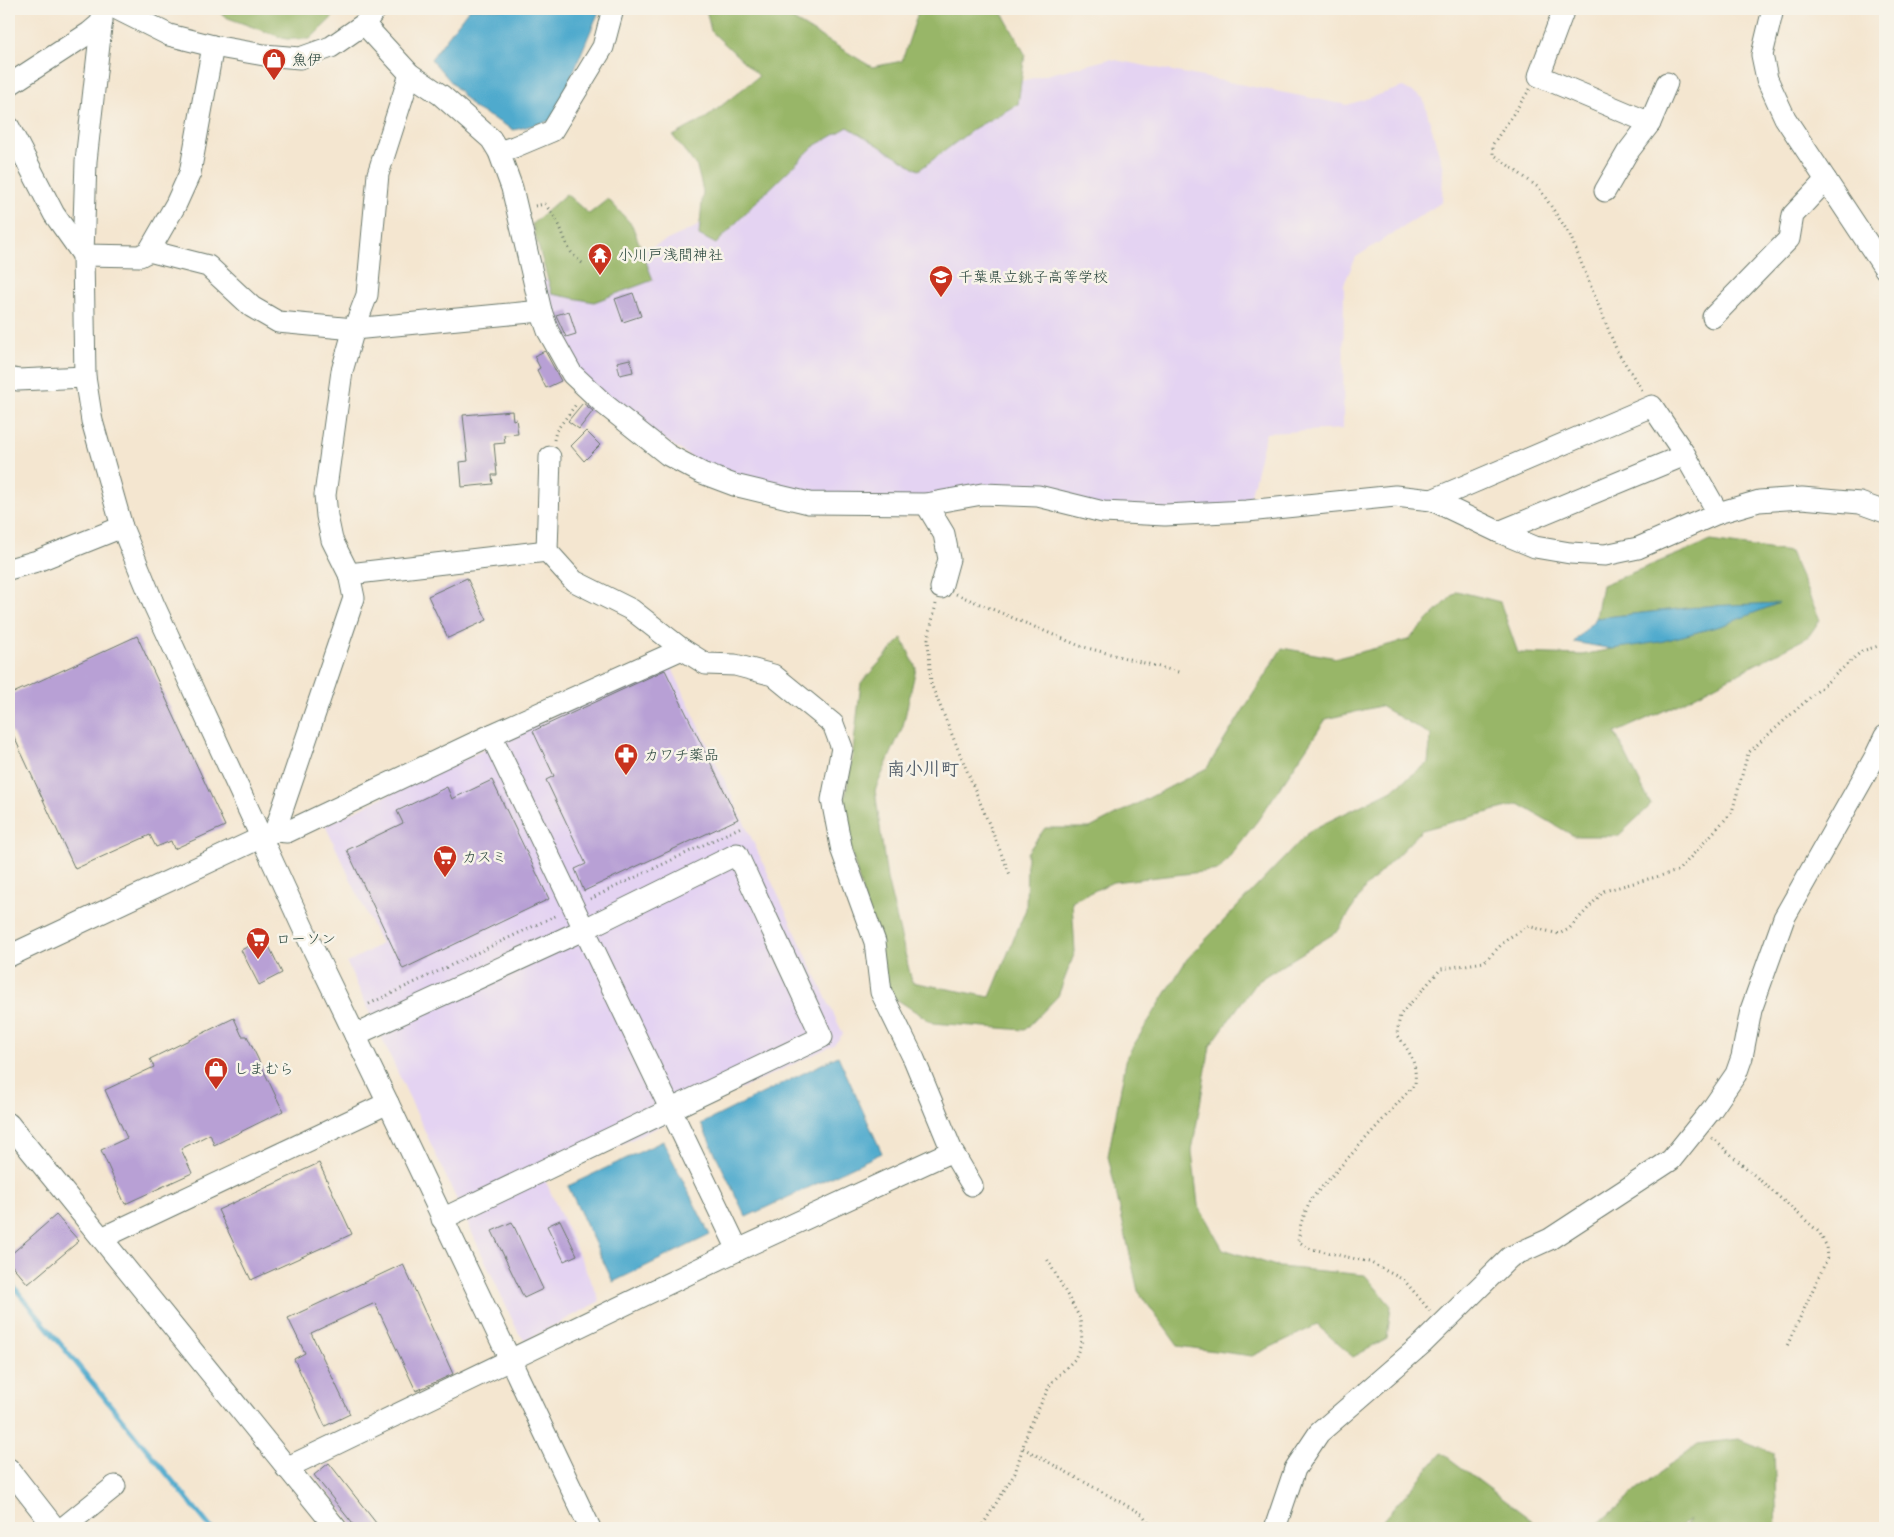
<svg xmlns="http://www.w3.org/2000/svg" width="1894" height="1537" viewBox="0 0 1894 1537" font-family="Itim,'Klee One',sans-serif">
  <rect width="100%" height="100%" fill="#f7f3e8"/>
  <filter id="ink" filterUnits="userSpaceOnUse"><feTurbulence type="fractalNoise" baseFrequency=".02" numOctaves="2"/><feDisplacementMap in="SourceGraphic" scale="10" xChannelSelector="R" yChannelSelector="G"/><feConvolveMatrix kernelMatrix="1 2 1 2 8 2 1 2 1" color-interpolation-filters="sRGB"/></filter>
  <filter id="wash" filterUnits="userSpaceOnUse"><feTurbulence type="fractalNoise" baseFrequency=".0096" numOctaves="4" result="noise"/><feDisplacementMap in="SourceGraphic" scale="20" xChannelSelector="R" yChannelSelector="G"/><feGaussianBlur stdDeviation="1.12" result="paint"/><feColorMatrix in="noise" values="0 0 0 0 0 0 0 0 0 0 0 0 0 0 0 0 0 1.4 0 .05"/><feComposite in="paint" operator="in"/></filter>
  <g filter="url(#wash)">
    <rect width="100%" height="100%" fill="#f4e6d0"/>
    <g fill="#e4d3f2">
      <path d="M1110,59L1347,105L1403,87L1423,98L1443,168L1442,202L1356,257L1344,284L1343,429L1266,433L1247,511L1165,515L1038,496L926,504L734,485L587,389L534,281L590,275L696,227L750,155L849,104L1001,86Z"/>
      <path d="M669,662L843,1034L834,1045L545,1180L600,1301L525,1341L518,1332L347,963L381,944L325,825Z"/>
    </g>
    <g fill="#98b668" stroke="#5c7a4e">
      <path d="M214,9H341L310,39H286L228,18Z"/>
      <path d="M706,9H775L872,67L902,61L917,16L918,9H1000L1025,54L1018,104L975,128L919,170L848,127L813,147L753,205L716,244L699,235L703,191L697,167L673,136L706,118L759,76L711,31Z"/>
      <path d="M566,194L589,214L608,199L632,225L653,280L594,302L552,294L532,224Z"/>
      <path d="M1710,541L1790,552L1820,620L1808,637L1681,703L1615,733L1651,805L1618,836H1574L1519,804L1422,830L1365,888L1338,931L1257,981L1210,1046L1192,1151L1198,1205L1223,1249L1279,1267L1365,1275L1391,1306L1387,1339L1353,1357L1317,1325L1252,1356L1178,1346L1138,1291L1108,1156L1127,1056L1187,959L1311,830L1392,790L1428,763L1431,735L1380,706L1326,719L1258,820L1219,870L1113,882L1072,901L1075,952L1058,996L1025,1030L933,1023L890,995L842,817L852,759L861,683L902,638L916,668L903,726L875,790L887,879L912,982L990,997L1026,909L1027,853L1045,828H1090L1207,768L1282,648L1337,658L1408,640L1457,591L1500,602L1518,653L1582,655L1702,631L1777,604L1706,606L1596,618L1602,585Z"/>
      <path d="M1739,1439L1774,1453L1777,1528H1685L1689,1519L1679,1528H1594L1641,1487L1698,1444Z"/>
      <path d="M1442,1453L1542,1528H1379L1384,1519Z"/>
    </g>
    <g fill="#4faacd" stroke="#377480">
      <path d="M469,9H600L553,120L514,130L474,108L431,59Z"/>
      <path d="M1779,603L1724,625L1660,642L1612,649L1574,642L1596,618L1706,606Z"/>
      <path d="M838,1056L882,1153L746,1217L701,1124Z"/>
      <path d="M663,1141L710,1235L613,1282L568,1186Z"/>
    </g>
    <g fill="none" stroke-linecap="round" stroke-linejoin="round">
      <path stroke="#4faacd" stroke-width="5" d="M9,1281L211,1528"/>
    </g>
    <g id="blocks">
      <g fill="#b8a0d5">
        <path d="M633,293L641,316L623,322L615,299Z"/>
        <path d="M569,311L576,334L566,337L556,315Z"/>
        <path d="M545,351L561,381L546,388L537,370L540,368L534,356Z"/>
        <path d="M630,359L633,372L620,375L617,362Z"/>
        <path d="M583,403L593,411L579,429L568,421Z"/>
        <path d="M512,411L513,420L516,419L518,434L504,435L505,443L494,444L497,475H492L493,484L462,487L460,462L468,461L463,415Z"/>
        <path d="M586,431L600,445L584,461L571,446Z"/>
        <path d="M467,578L487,620L448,638L428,596Z"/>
        <path d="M137,636L225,826L174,849L171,841L156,847L150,835L75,869L9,726V695Z"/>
        <path d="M665,670L738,819L584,891L575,869L586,864L546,780L554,776L533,731Z"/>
        <path d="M492,780L549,899L403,969L347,850L403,823L397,811L447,787L452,799Z"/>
        <path d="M265,938L282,973L259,985L241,950Z"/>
        <path d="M234,1018L242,1036H247L283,1111L214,1145L210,1134L181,1149L192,1173L125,1204L101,1150L127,1138L105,1090L154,1067L150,1059Z"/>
        <path d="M319,1163L352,1234L251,1280L218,1210Z"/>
        <path d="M56,1215L79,1241L28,1284L9,1262V1256Z"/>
        <path d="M560,1220L577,1255L564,1261L547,1226Z"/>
        <path d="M512,1222L543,1289L524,1298L492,1231Z"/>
        <path d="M403,1264L453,1374L416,1391L375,1303L311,1333L350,1414L325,1426L294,1359L305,1353L288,1318Z"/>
        <path d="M329,1463L380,1528H356L314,1475Z"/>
      </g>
    </g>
  </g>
  <g filter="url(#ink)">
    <use href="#blocks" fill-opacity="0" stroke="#6a786b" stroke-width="1"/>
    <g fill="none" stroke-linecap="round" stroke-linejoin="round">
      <g stroke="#6a786b" stroke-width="23">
        <g id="minor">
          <path d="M103,9L86,161L83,255L85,377L92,421L122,527L154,605L304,930L388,1103L590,1528"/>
          <path d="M117,9L169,35L213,46L264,55L300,58L331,47L364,24L376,9"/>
          <path d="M1564,9L1539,76L1650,123"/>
          <path d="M1773,9L1762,55L1767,79L1785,118L1885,269"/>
          <path d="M364,24L410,74L441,95L491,139L499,152L512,188L541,311L548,331L572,374L604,404L668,455L702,473L734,485L809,503L926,504L982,494L1038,496L1103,512L1165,515L1247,511L1395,496L1432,500L1499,532L1535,547L1570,553L1605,555L1638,548L1718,513L1759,501L1802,498L1860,503L1885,512"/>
          <path d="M9,85L89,33L102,22"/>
          <path d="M9,127L54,214L83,255L140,256L149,251L176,204L190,173L213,46"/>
          <path d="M499,152L514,147L552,131L603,47L613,9"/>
          <path d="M1605,191L1627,153L1650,123L1667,83"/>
          <path d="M149,251L208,266L252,307L278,322L354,329L541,311"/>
          <path d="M1713,317L1789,239L1793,215L1826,180"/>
          <path d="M9,378L18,380L85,377"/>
          <path d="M550,457L547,551L574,581L632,610L682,649L706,664L735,665L773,675L833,724L842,748L832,800L842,851L875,942L881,992L914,1059L952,1151L972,1185"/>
          <path d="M1432,500L1652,406L1685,455L1718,513"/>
          <path d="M926,504L944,534L949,559L941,588"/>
          <path d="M1499,532L1685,455"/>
          <path d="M9,569L37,561L122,527"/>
          <path d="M349,574L547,551"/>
          <path d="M491,735L738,1250"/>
          <path d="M275,831L287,832L491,735L682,649"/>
          <path d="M9,956L275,831L354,598L349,574L332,540L327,516L325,495L342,371L354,329L367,295L378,174L410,74"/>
          <path d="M355,1035L585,929L737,854L822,1037L442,1219"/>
          <path d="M9,1124L336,1528"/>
          <path d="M102,1238L388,1103"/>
          <path d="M286,1468L738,1250L952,1151"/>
          <path d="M9,1469L55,1528"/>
          <path d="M63,1528L115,1486"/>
          <path d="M1275,1528L1295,1469L1319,1433L1423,1343L1510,1257L1550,1239L1671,1160L1712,1109L1736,1074L1742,1057L1751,1010L1784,918L1874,759L1885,736"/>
        </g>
      </g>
      <g stroke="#6a786b" stroke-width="3" stroke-dasharray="1 4" stroke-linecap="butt">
        <path d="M1530,89L1493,144V154L1539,188L1570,235L1617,351L1642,390"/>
        <path d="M535,206L545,204C549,210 554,215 557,221C568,241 564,251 585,265"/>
        <path d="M554,440L556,431L577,403"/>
        <path d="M956,594L1080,646L1182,673"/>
        <path d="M936,604L928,639L931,684L1011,877"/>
        <path d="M590,899L741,827"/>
        <path d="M369,1004L557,915"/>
        <path d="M1712,1138L1819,1232L1826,1245L1827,1259L1787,1346"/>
        <path d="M1430,1311L1404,1280L1369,1262L1308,1248L1298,1241L1301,1223L1311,1199L1415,1084C1417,1061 1410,1053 1397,1034L1400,1015L1441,969L1484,962L1507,939L1528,926L1559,934L1569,929L1604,891L1678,871L1732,812L1748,753L1862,651L1885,644"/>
        <path d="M1023,1448L1142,1514L1153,1528"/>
        <path d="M979,1528L984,1523L1015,1473L1028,1430L1051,1383L1075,1359L1082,1341L1080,1318L1046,1257"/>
      </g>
      <use href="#minor" stroke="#fff" stroke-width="21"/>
    </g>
  </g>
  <defs>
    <g id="shop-pin" transform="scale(1.25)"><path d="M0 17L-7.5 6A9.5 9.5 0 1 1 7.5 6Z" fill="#c8321e" stroke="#f7f3e8"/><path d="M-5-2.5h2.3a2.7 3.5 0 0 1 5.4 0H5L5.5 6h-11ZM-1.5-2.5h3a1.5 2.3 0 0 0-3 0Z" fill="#fff"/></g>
    <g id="temple-pin" transform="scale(1.25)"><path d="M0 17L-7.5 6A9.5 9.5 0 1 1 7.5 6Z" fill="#c8321e" stroke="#f7f3e8"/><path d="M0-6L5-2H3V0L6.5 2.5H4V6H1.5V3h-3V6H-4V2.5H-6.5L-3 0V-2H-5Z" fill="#fff"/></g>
    <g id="school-pin" transform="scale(1.25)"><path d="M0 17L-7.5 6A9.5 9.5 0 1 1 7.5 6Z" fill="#c8321e" stroke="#f7f3e8"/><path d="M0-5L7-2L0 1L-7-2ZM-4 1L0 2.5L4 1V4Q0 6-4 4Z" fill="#fff"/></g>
    <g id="pharmacy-pin" transform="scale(1.25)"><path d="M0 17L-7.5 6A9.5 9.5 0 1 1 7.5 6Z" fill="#c8321e" stroke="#f7f3e8"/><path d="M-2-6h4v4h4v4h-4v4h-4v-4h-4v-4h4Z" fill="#fff"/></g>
    <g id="supermarket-pin" transform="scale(1.25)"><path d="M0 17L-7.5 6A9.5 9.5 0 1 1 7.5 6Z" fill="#c8321e" stroke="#f7f3e8"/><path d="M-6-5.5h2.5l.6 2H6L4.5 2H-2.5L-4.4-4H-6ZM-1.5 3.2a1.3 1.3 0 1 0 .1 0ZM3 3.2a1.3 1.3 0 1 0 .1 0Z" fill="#fff"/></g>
  </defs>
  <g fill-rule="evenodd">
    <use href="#shop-pin" x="274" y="60"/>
    <use href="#temple-pin" x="600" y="255"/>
    <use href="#school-pin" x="941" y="277"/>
    <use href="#pharmacy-pin" x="626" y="755"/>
    <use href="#supermarket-pin" x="445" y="857"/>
    <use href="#supermarket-pin" x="258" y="939"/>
    <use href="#shop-pin" x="216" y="1069"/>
  </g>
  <g text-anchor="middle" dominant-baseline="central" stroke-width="5" stroke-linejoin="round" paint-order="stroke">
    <g font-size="15" fill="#1f3d34" stroke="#f7f3e8" text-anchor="start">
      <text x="292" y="60">魚伊</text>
      <text x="618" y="255">小川戸浅間神社</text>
      <text x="958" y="277">千葉県立銚子高等学校</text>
      <text x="644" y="755">カワチ薬品</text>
      <text x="462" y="857">カスミ</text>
      <text x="276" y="939">ローソン</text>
      <text x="234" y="1069">しまむら</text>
    </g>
    <g font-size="18" font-weight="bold" fill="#55606c" stroke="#f7f3e8">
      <text x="923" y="769">南小川町</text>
    </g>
  </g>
  <rect width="1894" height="1537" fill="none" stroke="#f7f3e8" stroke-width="30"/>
</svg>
